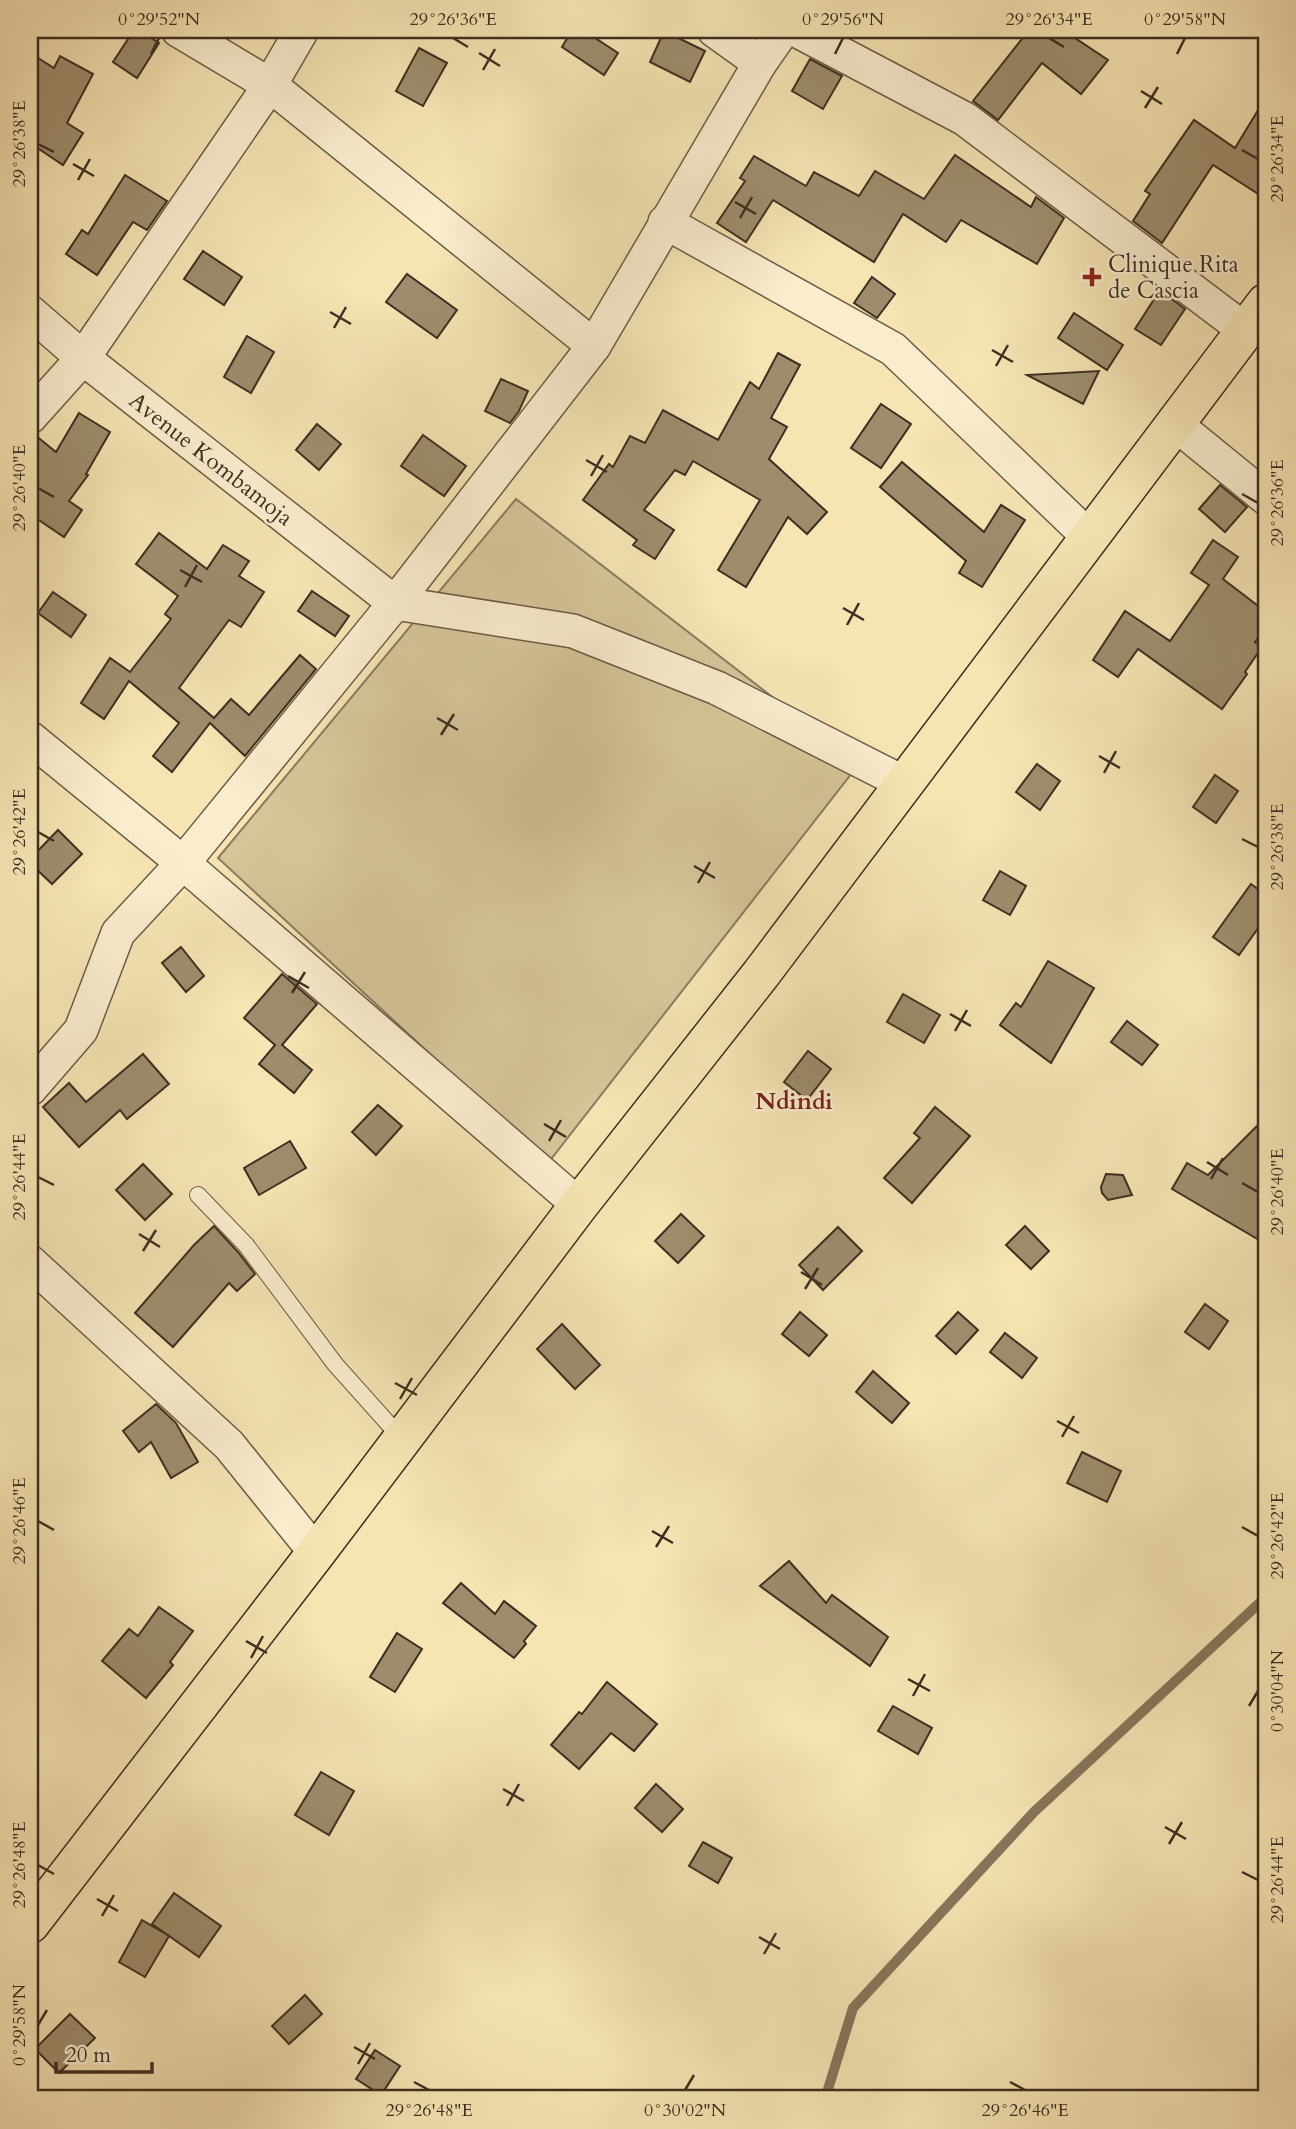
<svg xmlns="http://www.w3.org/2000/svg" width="1296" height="2129" viewBox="0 0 1296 2129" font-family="Cardo,serif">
  <rect width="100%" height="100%" fill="#f6e4b3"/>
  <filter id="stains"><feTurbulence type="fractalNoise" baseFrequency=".00286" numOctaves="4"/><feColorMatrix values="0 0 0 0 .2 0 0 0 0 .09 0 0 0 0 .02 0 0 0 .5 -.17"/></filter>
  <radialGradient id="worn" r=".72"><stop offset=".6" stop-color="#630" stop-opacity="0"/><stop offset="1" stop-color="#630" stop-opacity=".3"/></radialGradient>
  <path fill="#d7c59a" stroke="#8a7a5e" stroke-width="2" d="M516,499L859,764L548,1163L218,858Z"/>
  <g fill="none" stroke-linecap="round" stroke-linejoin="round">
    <path stroke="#87765b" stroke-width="10" d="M825,2099L853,2008L1034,1812L1266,1597"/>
  </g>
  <g fill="#9e8d6d" stroke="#3e2e21" stroke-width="2">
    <path d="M134,30H138L159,43L137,78L113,62Z"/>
    <path d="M572,30H583L618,53L604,75L562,47Z"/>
    <path d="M1029,30H1063L1108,60L1081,94L1042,63L998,120L973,101Z"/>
    <path d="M664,31L705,51L690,82L650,62Z"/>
    <path d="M419,48L447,63L423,106L396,91Z"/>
    <path d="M30,53L54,68L60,56L93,74L67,123L83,133L63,165L30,143Z"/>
    <path d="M810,59L842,76L823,109L792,91Z"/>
    <path d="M1266,97V199L1213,165L1162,243L1133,221L1150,194L1145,191L1194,120L1235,148Z"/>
    <path d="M955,155L1031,207L1036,197L1064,218L1037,264L961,220L946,242L903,214L874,262L773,200L746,242L717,223L745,181L740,178L754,156L806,186L814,172L859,196L875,171L924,199Z"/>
    <path d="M125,175L167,201L147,230L133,222L97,275L66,254L82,230L88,234Z"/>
    <path d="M203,251L242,277L224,305L184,279Z"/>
    <path d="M407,274L457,310L437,338L386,302Z"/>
    <path d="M872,277L895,294L877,318L854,303Z"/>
    <path d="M1160,290L1185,309L1161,345L1135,329Z"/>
    <path d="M1074,313L1123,345L1107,370L1058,338Z"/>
    <path d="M247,336L274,352L251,393L224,377Z"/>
    <path d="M778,353L800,365L771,418L787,427L769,459L827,512L807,534L788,517L746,587L718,570L760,500L693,461L685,475L675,470L644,510L674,530L655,559L633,545L637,540L583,500L609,464L613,467L630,436L645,443L663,410L718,440L750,382L759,389Z"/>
    <path d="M1099,371L1083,404L1027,375Z"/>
    <path d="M501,379L528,391L519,411L510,423L485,411Z"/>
    <path d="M881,404L911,424L881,468L851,448Z"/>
    <path d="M79,413L110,432L86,474L88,475L69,501L82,510L64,537L30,514V436L35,435L56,452Z"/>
    <path d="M317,424L341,444L319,470L296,450Z"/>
    <path d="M423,435L466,466L444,496L401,466Z"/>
    <path d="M902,462L984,532L1001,505L1025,520L982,587L959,573L966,561L880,487Z"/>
    <path d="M1220,485L1247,507L1225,532L1199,509Z"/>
    <path d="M159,533L207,569L223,545L249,561L239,576L264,592L241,627L229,620L179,688L214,718L231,699L249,715L300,655L316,669L245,756L210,723L172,772L153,756L179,723L129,681L104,719L81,703L110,658L130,672L171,619L165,614L178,596L136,564Z"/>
    <path d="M1213,540L1238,557L1223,579L1266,612V627L1255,642L1262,647L1245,672L1247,674L1222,709L1138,649L1118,677L1093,660L1125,611L1170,641L1209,585L1191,573Z"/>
    <path d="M312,591L349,616L335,636L298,611Z"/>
    <path d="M53,592L86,615L71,637L38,613Z"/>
    <path d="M1037,764L1060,781L1040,810L1016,792Z"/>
    <path d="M1215,775L1238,791L1216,823L1193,807Z"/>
    <path d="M58,830L82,854L52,884L30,863V859Z"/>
    <path d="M1000,871L1026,886L1010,915L983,900Z"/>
    <path d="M1251,884L1266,895V917L1239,955L1213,937Z"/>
    <path d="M181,947L204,976L186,992L162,963Z"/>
    <path d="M1048,961L1094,988L1051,1063L1000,1025L1016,1003L1021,1007Z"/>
    <path d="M282,974L317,1004L282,1045L312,1070L294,1093L259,1064L275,1045L244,1018Z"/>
    <path d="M903,994L940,1015L924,1043L887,1022Z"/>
    <path d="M1127,1021L1158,1045L1142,1065L1111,1042Z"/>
    <path d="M808,1051L831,1069L807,1100L784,1082Z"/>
    <path d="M143,1054L169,1084L127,1119L120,1110L79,1147L43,1107L69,1083L86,1102Z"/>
    <path d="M378,1105L402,1126L376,1155L352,1132Z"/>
    <path d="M935,1107L970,1136L912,1203L884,1178L920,1138L914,1133Z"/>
    <path d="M1266,1117V1244L1172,1189L1187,1163L1208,1175Z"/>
    <path d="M290,1141L306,1168L259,1195L244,1168Z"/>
    <path d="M143,1164L172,1194L145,1220L116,1190Z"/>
    <path d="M1106,1174L1123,1175L1132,1195L1108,1200L1102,1193L1101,1187Z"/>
    <path d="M681,1214L704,1236L678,1263L655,1241Z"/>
    <path d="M214,1226L238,1252L255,1274L237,1291L229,1283L173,1347L135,1313L194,1245Z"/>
    <path d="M1025,1226L1049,1251L1031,1269L1006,1245Z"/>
    <path d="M838,1227L862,1251L823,1290L799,1265Z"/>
    <path d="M1205,1304L1228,1321L1209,1349L1185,1332Z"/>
    <path d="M800,1312L827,1335L809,1356L782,1334Z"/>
    <path d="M958,1312L978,1330L956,1354L936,1336Z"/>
    <path d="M562,1324L600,1365L575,1389L537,1349Z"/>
    <path d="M1005,1333L1037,1358L1022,1378L990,1352Z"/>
    <path d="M873,1371L909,1403L892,1423L856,1392Z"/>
    <path d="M156,1404L176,1423L198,1462L171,1478L151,1442L139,1452L123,1431Z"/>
    <path d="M1082,1452L1121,1471L1107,1502L1067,1483Z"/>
    <path d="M789,1561L826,1603L832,1595L888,1637L870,1666L760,1586Z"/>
    <path d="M461,1583L495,1614L504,1601L536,1626L524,1641L526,1644L514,1658L443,1603Z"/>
    <path d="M159,1607L193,1631L170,1662L173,1665L146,1698L102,1661L129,1629L138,1636Z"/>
    <path d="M397,1633L422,1649L395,1692L370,1677Z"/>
    <path d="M607,1682L657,1724L634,1751L611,1733L579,1769L551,1745L579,1712L582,1714Z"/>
    <path d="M893,1706L932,1728L918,1754L878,1731Z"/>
    <path d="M321,1772L354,1791L329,1835L295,1815Z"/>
    <path d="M656,1784L683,1809L662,1832L635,1808Z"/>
    <path d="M703,1842L732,1858L718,1883L689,1866Z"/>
    <path d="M174,1893L221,1926L199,1957L152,1924Z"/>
    <path d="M142,1920L169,1936L145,1977L119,1962Z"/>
    <path d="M305,1995L322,2014L289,2044L272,2026Z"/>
    <path d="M70,2014L95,2038L59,2073L35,2049Z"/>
    <path d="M375,2050L400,2066L381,2095L356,2079Z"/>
  </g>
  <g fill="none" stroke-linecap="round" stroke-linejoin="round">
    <g stroke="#6c5c46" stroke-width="18">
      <path id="lane" d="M198,1195L246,1245L335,1364L402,1439"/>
    </g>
    <g stroke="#6c5c46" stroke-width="36">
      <g id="street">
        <path d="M178,30L270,85L594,346"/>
        <path d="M714,30L760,63"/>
        <path d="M796,30L965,119L1245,330"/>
        <path d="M665,222L893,349L1089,537"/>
        <path d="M30,312L83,358L395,603L573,631L717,688L904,783"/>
        <path d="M30,417L83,358L270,85L302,30"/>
        <path d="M1174,423L1266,498"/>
        <path d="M30,738L183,863L579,1205"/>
        <path d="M30,1089L81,1030L118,933L183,863L395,603L594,346L760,63L783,30"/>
        <path d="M30,1262L229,1445L316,1553"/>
      </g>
    </g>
    <g stroke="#3e2e21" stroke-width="41">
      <path id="primary" d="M30,1924L316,1553L579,1205L761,974L1266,303"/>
    </g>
    <use href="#lane" stroke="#f9edce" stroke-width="16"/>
    <use href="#street" stroke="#f9edce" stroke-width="33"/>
    <use href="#primary" stroke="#f6e4b3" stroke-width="38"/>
  </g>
  <path fill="none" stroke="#3e2e21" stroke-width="2.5" d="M453,38L468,47M1049,38L1064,47M479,53L500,66M151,54L159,38M835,54L843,38M1177,54L1185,38M483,70L495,49M1141,91L1162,104M1145,108L1158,87M38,144L54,152M1242,150L1258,159M73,164L94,176M78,180L90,159M735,202L756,214M740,218L752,197M330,312L351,324M334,328L346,307M992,350L1013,362M996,366L1008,345M586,460L607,472M591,476L603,455M38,488L54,497M1242,494L1258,503M180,570L202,582M185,587L197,565M843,608L864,620M847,625L859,603M437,718L458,730M441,735L454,714M1099,756L1120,768M1104,773L1116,751M38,832L54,841M1242,839L1258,847M694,866L715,878M698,883L710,862M288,976L309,988M292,993L305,972M950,1014L971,1026M955,1031L967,1010M544,1124L566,1137M549,1141L561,1120M1207,1162L1228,1175M38,1177L54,1185M1211,1179L1223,1158M1242,1183L1258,1192M139,1234L160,1247M143,1251L156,1230M801,1272L822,1285M805,1289L818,1268M395,1383L417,1395M400,1399L412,1378M1057,1421L1079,1433M1062,1437L1074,1416M38,1521L54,1530M1242,1527L1258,1536M652,1531L673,1543M656,1547L669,1526M246,1641L267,1653M251,1658L263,1636M908,1679L930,1691M913,1696L925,1674M1249,1706L1258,1691M503,1789L524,1801M507,1806L519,1784M1165,1827L1186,1839M1169,1844L1182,1822M38,1865L54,1874M1242,1872L1258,1880M97,1899L118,1911M102,1916L114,1895M759,1937L780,1949M764,1954L776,1933M38,2025L47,2010M354,2047L375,2059M358,2064L370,2043M414,2082L429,2090M1010,2082L1025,2090M685,2090L694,2075"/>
  <path fill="#8f2418" stroke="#f9edce" stroke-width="2.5" d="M1088.5 266.5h7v7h7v7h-7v7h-7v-7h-7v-7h7z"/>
  <g text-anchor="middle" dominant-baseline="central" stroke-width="5" stroke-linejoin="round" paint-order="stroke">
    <g font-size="23" fill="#3e2e21" stroke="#f9edce" text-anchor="start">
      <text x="1108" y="264">Clinique Rita<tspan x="1108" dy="26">de Cascia</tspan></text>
    </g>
    <g font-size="23" fill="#3e2e21" stroke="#f9edce">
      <text transform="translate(211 459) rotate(38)">Avenue Kombamoja</text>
    </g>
    <g font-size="24" font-weight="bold" fill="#7a1f14" stroke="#f9edce">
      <text x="794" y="1101">Ndindi</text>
    </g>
  </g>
  <rect width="1296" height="2129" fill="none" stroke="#f6e4b3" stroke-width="77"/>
  <path d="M56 2062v10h96v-10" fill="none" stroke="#3e2e21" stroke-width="3.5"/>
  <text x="66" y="2062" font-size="21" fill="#3e2e21" stroke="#f9edce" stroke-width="5" paint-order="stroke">20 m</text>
  <rect x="38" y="38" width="1220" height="2052" fill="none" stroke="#3e2e21" stroke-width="2.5"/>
  <g font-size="18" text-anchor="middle" fill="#3e2e21">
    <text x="159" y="25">0°29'52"N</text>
    <text x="453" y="25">29°26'36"E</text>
    <text x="843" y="25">0°29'56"N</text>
    <text x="1049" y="25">29°26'34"E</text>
    <text x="1185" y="25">0°29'58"N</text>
    <text transform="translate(19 144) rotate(-90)" y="6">29°26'38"E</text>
    <text transform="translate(1277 159) rotate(-90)" y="6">29°26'34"E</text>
    <text transform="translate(19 488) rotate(-90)" y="6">29°26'40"E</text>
    <text transform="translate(1277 503) rotate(-90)" y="6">29°26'36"E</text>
    <text transform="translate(19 832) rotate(-90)" y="6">29°26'42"E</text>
    <text transform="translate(1277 847) rotate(-90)" y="6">29°26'38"E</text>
    <text transform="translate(19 1177) rotate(-90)" y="6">29°26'44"E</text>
    <text transform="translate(1277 1192) rotate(-90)" y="6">29°26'40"E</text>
    <text transform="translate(19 1521) rotate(-90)" y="6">29°26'46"E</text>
    <text transform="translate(1277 1536) rotate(-90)" y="6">29°26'42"E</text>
    <text transform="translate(1277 1691) rotate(-90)" y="6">0°30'04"N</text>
    <text transform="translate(19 1865) rotate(-90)" y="6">29°26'48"E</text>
    <text transform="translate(1277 1880) rotate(-90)" y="6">29°26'44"E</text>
    <text transform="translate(19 2025) rotate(-90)" y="6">0°29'58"N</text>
    <text x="429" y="2116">29°26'48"E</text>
    <text x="685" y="2116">0°30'02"N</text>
    <text x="1025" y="2116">29°26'46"E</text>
  </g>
  <rect width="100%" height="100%" filter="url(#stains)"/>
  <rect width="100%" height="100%" fill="url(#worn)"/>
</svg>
